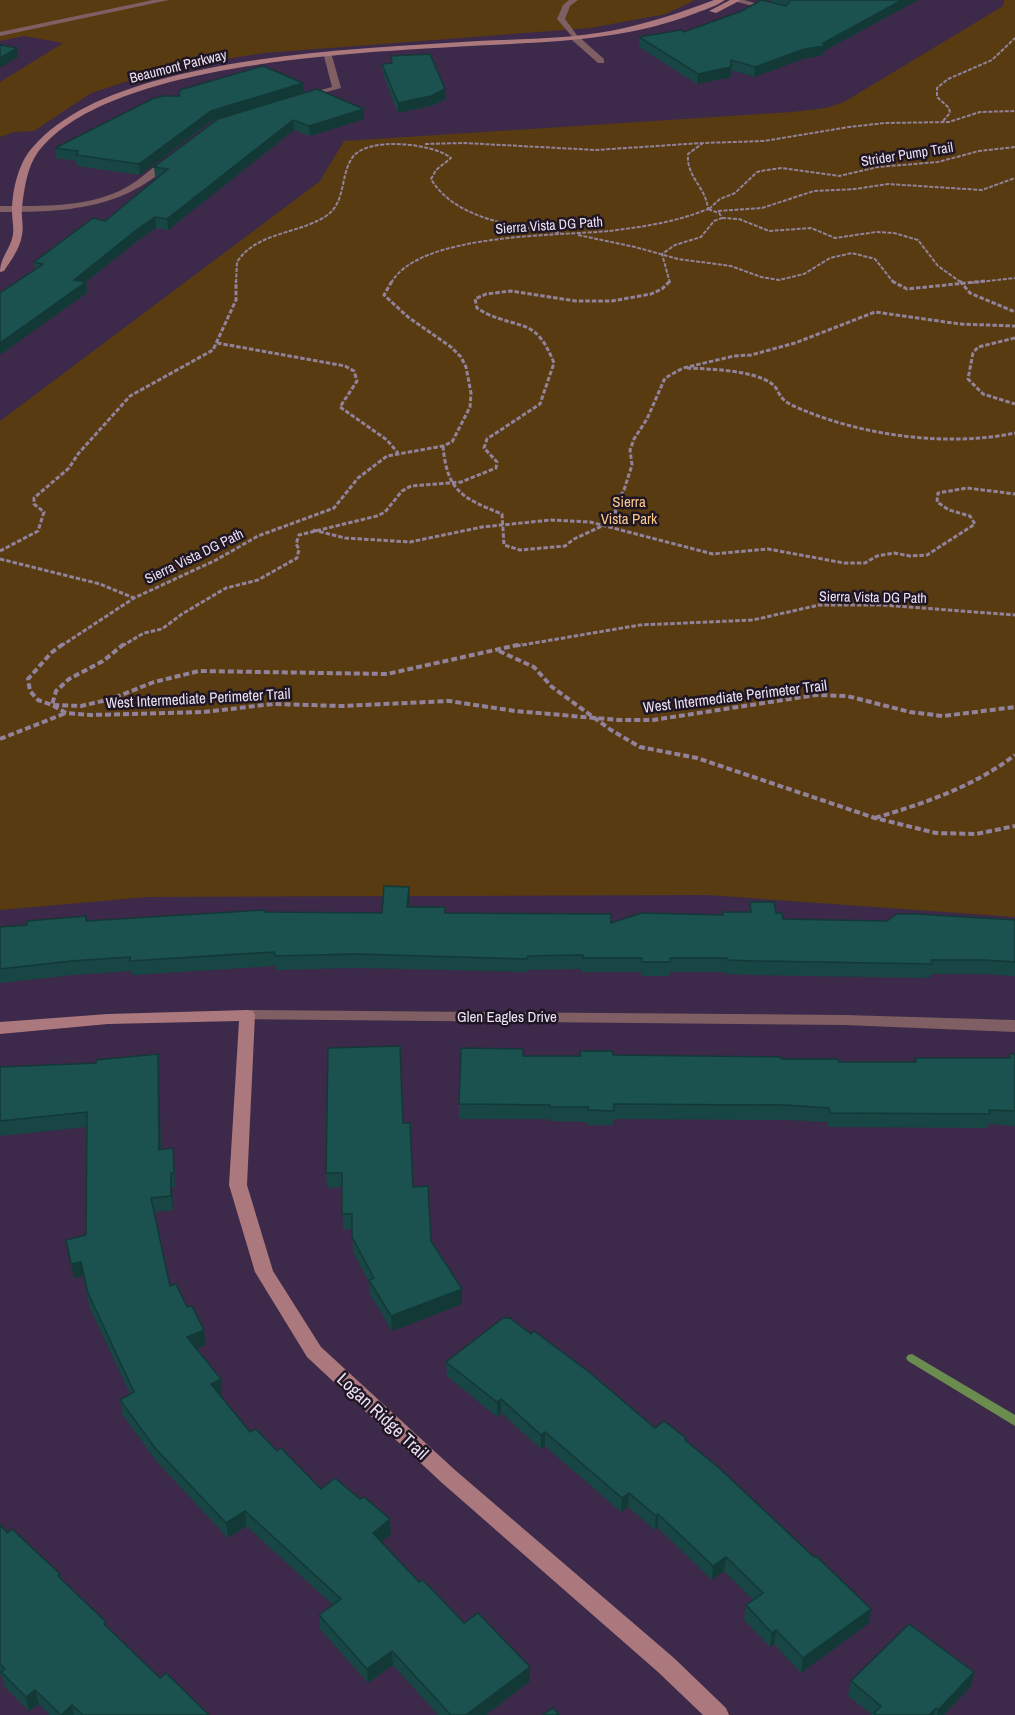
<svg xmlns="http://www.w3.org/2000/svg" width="1015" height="1715" viewBox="0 0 1015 1715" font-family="'Archivo Narrow',sans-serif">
  <rect width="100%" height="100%" fill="#3d2949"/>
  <g fill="#583b10">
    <path d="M0,0H695L666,14L590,28L264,53L168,68L91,93L34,131L14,132L0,137V82L63,43L24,36L0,41Z"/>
    <path d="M1004,0H1015V917L707,895L147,897L0,910V421L320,181L344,141L792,112L826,108L844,102L1003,6Z"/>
  </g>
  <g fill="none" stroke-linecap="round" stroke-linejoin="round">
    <path fill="#6b8c4f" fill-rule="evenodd" d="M912,1354L1015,1415V1426L908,1361L906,1358L908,1355Z"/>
    <g stroke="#92829c" stroke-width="2" stroke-dasharray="4 1.5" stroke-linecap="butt">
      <path d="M943,121L950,113L949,108L937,97V88L948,79L992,60L1015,38"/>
      <path d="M425,144L464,143L596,150L702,143"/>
      <path d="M709,209L720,199L735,193L757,172L766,170L782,168L839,176L878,167L938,162L979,151L1015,147"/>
      <path d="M718,211L762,208L814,191L855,189L888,184L982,190L1015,178"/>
      <path d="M722,218L739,219L769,231L811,228L835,238L876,232L894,233L918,240L938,266L962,283"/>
      <path d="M578,235L635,247L678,259L731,266L761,277L779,280L804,274L830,258L852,253L875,259L894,283"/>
      <path d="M236,283L237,262C256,232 299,234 326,216C346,203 340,176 352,158C366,136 433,143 451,158L436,170L431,179C455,220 518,227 561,233"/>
      <path d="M391,283C419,233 557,236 609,231C643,227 676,222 708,209C706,187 686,177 688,154L703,143L764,141L849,127L885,123L949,122L980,112L1015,111"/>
      <path d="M670,283L662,254L675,245L701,237L714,221L722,218L719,213L708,209"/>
      <path d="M970,283L1015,278"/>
    </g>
    <g stroke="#92829c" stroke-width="3" stroke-dasharray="4.5 2" stroke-linecap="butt">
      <path d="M892,281L907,289L985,281"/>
      <path d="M960,281L970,293L1015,312"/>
      <path d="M1015,338L978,347L973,353L968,379L983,394L1015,404"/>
      <path d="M217,343L345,366L354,371L357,381L340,407L387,440L398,453"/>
      <path d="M687,368C710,369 754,370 772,384C777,387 778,394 783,399C788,404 796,407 803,410C865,436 949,447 1015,433"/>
      <path d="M443,446C447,491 462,498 502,514L504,545L520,550L565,546L574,539L615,520L616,503L624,490L632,465L630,450L634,439L647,419L665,378L683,368L734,356L751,355L795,343L875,312L960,324L1015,326"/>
      <path d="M313,530L345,538L410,542L482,527L551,520L590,522L713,554L768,549L844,563H865L877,556L894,553L910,556L927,555L975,524L970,516L949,510L937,502L938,493L967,488L1015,494"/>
      <path d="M0,551L38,531L44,512L34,504V498L69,468L78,454L130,396L213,350L236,300V281"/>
      <path d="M0,559L100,584L134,598"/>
      <path d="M61,646L134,598L216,560L258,536L334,508L358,478L387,456L443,446L452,442L470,407L471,393L466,367L461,357L451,347L408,317L384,295L392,281"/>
      <path d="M122,646L144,633L162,629L182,614L226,588L258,580L297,558L299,549L296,544L299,535L377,516L385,512L402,491L411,486L461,482L496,468L497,462L484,448L487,439L540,404L554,363C536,318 523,330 485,313L477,308L475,299L486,294L511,291L576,301H612L651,294L662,289L670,281"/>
      <path d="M516,646L640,625L753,620L819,605H882L1015,615"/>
    </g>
    <g stroke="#92829c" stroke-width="4" stroke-dasharray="6 3" stroke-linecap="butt">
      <path d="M63,644L51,653L28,679L30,691L38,700L52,705L81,706L111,699L154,682L199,671L387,674L522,644"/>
      <path d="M124,644L103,661L69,679L56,691L52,705L66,713L91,715L204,712L273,704L342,706L449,701L515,711L619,720H653L816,695L847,696L910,712L943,716L1015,707"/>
      <path d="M499,651L534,667L552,687L611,730L640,747L697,758L875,818L936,833L976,834L1015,826"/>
      <path d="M0,739L66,713"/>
      <path d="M875,818C925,803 973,787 1015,755"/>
    </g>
    <path fill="#7f5f63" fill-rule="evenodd" d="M569,0H578L570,6L565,19L579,38L575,40L557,19L563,5Z"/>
    <g fill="#7f5f63" fill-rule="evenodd">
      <path d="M153,0H169L0,36V32Z"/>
      <path d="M729,0H744L777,9L773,11Z"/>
      <path d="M572,36H578L604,59V63H598L572,40Z"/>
      <path d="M328,53L332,56L341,88L301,99V95L332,87L324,56Z"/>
      <path d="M167,157L175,159C126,210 66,212 0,212V206C40,206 89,208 125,188C140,180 153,167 167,157Z"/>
      <path d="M247,1010L845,1015L1015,1020V1032L845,1025L241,1019L239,1015L241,1011Z"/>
    </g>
    <g fill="#aa787d" fill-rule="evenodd">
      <path d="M714,0H725C717,6 706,9 696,13C642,34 585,40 528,43C408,51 114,53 38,152C27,167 24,190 22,208C21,217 24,226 22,235C20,249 11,260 4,271L0,272C0,257 11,249 13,234C14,227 12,219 12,212C12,191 18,164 32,148C63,112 110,94 154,81C259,52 370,48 478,41C522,39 567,39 610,31C646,24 680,13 714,0Z"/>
      <path d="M730,0H741L716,13L709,11Z"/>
      <path d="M247,1010L253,1011L255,1015L247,1185L273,1271L321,1347L455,1470L674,1658L726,1708L729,1715H703L658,1672L441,1482L307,1357L255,1272L229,1185L239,1021L108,1024L0,1034V1022L108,1014Z"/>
    </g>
  </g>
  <g fill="#174644">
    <path d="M771,0H918L824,51L823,55L803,59L754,77L731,70V77L697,84L639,47V37L684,32L771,2Z"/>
    <path d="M382,64L445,89L446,99L431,106L398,113L383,74Z"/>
    <path d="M303,83L304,93L364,119L310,136L294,130L168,230L156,228L136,242L86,282L87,293L35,269L34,262L105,221L158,178L155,177L154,167L268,104L211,121L140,175L77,166L76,161L56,158L55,148L180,96L179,91Z"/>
    <path d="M409,887V907L445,913L611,923L749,912L750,902L776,913L783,919L887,921L1015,920V976L982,974H931L930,978L754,975L726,974V972H670V976H641V972H582V969L527,970V972L356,968L276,970L275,966L132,975L131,971L73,975L0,983V927L27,925L86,916V921L265,912L382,913Z"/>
    <path d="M158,1054L159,1068L161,1150L174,1163L175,1187H172L173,1210L154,1212L170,1286L206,1345L196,1348L221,1379L222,1394L220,1395L250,1432L277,1451L321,1489L391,1534L381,1542L419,1582L464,1623L530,1681L486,1715H438L393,1665L368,1683L320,1629L319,1615L333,1605L246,1526L228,1538L157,1462L122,1414L120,1400L130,1394L90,1308L83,1276L74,1278L66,1240L86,1235L87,1127L0,1136V1067L96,1063Z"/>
    <path d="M1010,1054H1015V1126L988,1124L987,1128L828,1127V1122L782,1120L613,1119V1125H588V1122L550,1121V1119H459V1104L580,1056L613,1055L781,1059L839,1062H915V1058H1009Z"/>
    <path d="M403,1123L413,1187L431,1241L462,1304L392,1331L370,1294L369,1282L353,1252L352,1229H343L342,1187L327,1188L326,1173Z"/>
    <path d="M446,1362L686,1438V1441L871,1609L869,1623L801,1673L774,1644L770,1647L744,1620L746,1605L753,1600L724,1571L712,1580L658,1528L655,1530L628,1507L621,1512L545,1446L541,1449L501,1413L497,1417L447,1376Z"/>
    <path d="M0,1524L7,1533L60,1574L62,1580L107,1628L160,1678L209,1715H50L39,1704L29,1711L5,1687L2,1677L0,1675Z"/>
    <path d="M851,1681L971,1686L944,1715H872L848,1696Z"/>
  </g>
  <g fill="#133937">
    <path d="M902,0H918L824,51L823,55L803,59L754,77L755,67L823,43Z"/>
    <path d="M17,48L18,57L0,68V58Z"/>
    <path d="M731,67V77L697,84L698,74Z"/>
    <path d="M303,83L304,93L211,121L140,175L139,164L211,111Z"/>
    <path d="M445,89L446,99L431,106L398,113V103Z"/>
    <path d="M364,109V119L310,136L309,126Z"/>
    <path d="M293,120L294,130L168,230L167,219Z"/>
    <path d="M155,217L156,228L136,242L86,282L87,293L0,355V343L74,280L135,231Z"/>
    <path d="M409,887L410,900L407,920V907Z"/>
    <path d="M158,1054L159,1068L161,1164L159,1150Z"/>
    <path d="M171,1173L172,1187L173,1210L171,1196Z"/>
    <path d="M81,1262L83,1276L74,1278L71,1264Z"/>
    <path d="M462,1289V1304L392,1331L391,1316Z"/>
    <path d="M204,1330L206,1345L189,1351L187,1337Z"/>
    <path d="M221,1379L222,1394L213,1398L211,1384Z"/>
    <path d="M501,1399V1413L497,1417V1402Z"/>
    <path d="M545,1432V1446L541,1449V1435Z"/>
    <path d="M629,1493L628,1507L621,1512L622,1498Z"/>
    <path d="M245,1511L246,1526L228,1538L226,1523Z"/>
    <path d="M658,1514V1528L655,1530L656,1516Z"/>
    <path d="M390,1519L391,1534L373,1548V1533Z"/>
    <path d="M726,1557L724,1571L712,1580L713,1566Z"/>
    <path d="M871,1609L869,1623L801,1673L803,1658Z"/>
    <path d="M776,1630L774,1644L770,1647L772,1633Z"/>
    <path d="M392,1651L393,1665L368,1683L367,1669Z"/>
    <path d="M530,1667V1681L486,1715H466Z"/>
    <path d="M974,1672L971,1686L944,1715H937L938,1710Z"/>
    <path d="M35,1690L39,1704L29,1711L26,1697Z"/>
    <path d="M72,1705L74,1715H61Z"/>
    <path d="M936,1708L934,1715H929Z"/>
  </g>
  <g fill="#1b514f" stroke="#133937" stroke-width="1.5">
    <path d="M761,0L786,6L791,0H789H902L823,43L824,46L804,49L755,67L731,60V67L698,74L639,37L681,30L684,32L742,11Z"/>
    <path d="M0,45L17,48L0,58Z"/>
    <path d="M430,54L445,89L431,96L398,103L382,64L392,63L391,56Z"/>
    <path d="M263,66L303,83L211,111L139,164L76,155L78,151L55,148L154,98L164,96H180L179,91L183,89Z"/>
    <path d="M317,89L364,109L309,126L293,120L167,219L155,217L135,231L74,280L86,282L0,343V293L43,264L34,262L93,218L105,221L168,169L154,167L218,119Z"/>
    <path d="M384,886L409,887L407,907H445V913L611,914V923L642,913L723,915V912H751L750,902H774L776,913H782L783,919L887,921L897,914H917L1015,920V962L984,960H931L932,964L755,961L727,960V958H670V962H642V958H583V955L528,956L527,959L355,954L275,956L274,952L130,961V957L71,961L0,969V927L27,925V921L86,916V921L265,910V912L382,913Z"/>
    <path d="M400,1046L403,1123H410L413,1187L428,1186L431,1241L462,1289L391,1316L369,1280L374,1278L352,1237V1214H342V1173H326L328,1048Z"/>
    <path d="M461,1048L523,1049V1056H581L580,1051H612L613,1055L780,1057L781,1059H838L839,1062H916L915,1058H1010V1054H1015V1111L989,1110L990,1114L830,1113L829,1108L784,1105L614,1104V1111L588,1110V1107H550V1105L459,1104Z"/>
    <path d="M158,1054L159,1150L173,1148L174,1173H171V1196L151,1198L170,1286L176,1284L187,1307L192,1306L204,1330L187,1337L221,1379L211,1384L250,1432L256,1429L277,1451L281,1448L321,1489L335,1478L360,1499L364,1497L390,1519L373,1533L419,1582L423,1580L464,1623L478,1613L530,1667L466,1715H451L392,1651L367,1669L319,1615L341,1599L245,1511L226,1523L155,1448L120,1400L134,1392L88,1293L81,1262L71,1264L66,1240L86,1235L87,1112L0,1121V1067L96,1063V1060Z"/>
    <path d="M503,1318H510L531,1334L534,1331L589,1372L655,1428L664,1421L686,1438L685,1440L718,1467L814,1557L816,1556L871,1609L803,1658L776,1630L772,1633L746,1605L763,1593L726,1557L713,1566L658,1514L656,1516L629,1493L622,1498L545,1432L541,1435L501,1399L497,1402L446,1362Z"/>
    <path d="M0,1524L7,1533L12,1529L60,1574L58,1576L106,1622L104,1624L160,1678L166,1673L209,1715H83L72,1705L61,1715L35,1690L26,1697L1,1672L5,1669L0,1664Z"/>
    <path d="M909,1624L974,1672L938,1710L936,1708L929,1715H876L874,1713L881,1706L851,1681Z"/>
    <path d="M553,1708L559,1715H543Z"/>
  </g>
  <g text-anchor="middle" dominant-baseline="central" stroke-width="5" stroke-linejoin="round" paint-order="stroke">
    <g font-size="14" fill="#ece0f4" stroke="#1f1624">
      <text transform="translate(178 66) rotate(-14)">Beaumont Parkway</text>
      <text transform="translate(907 154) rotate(-9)">Strider Pump Trail</text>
      <text transform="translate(549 225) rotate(-4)">Sierra Vista DG Path</text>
      <text transform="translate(194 556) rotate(-26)">Sierra Vista DG Path</text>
      <text transform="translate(873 597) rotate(1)">Sierra Vista DG Path</text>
    </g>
    <g font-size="15" fill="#fbc889" stroke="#1f1624">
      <text x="629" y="501">Sierra<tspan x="629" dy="17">Vista Park</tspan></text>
    </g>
    <g font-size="15" fill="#ece0f4" stroke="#1f1624">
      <text transform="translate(735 696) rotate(-7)">West Intermediate Perimeter Trail</text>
      <text transform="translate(198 698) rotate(-3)">West Intermediate Perimeter Trail</text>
      <text x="507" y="1016">Glen Eagles Drive</text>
    </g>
    <g font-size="18" fill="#ece0f4" stroke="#1f1624">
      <text transform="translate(383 1416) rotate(43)">Logan Ridge Trail</text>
    </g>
  </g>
</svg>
